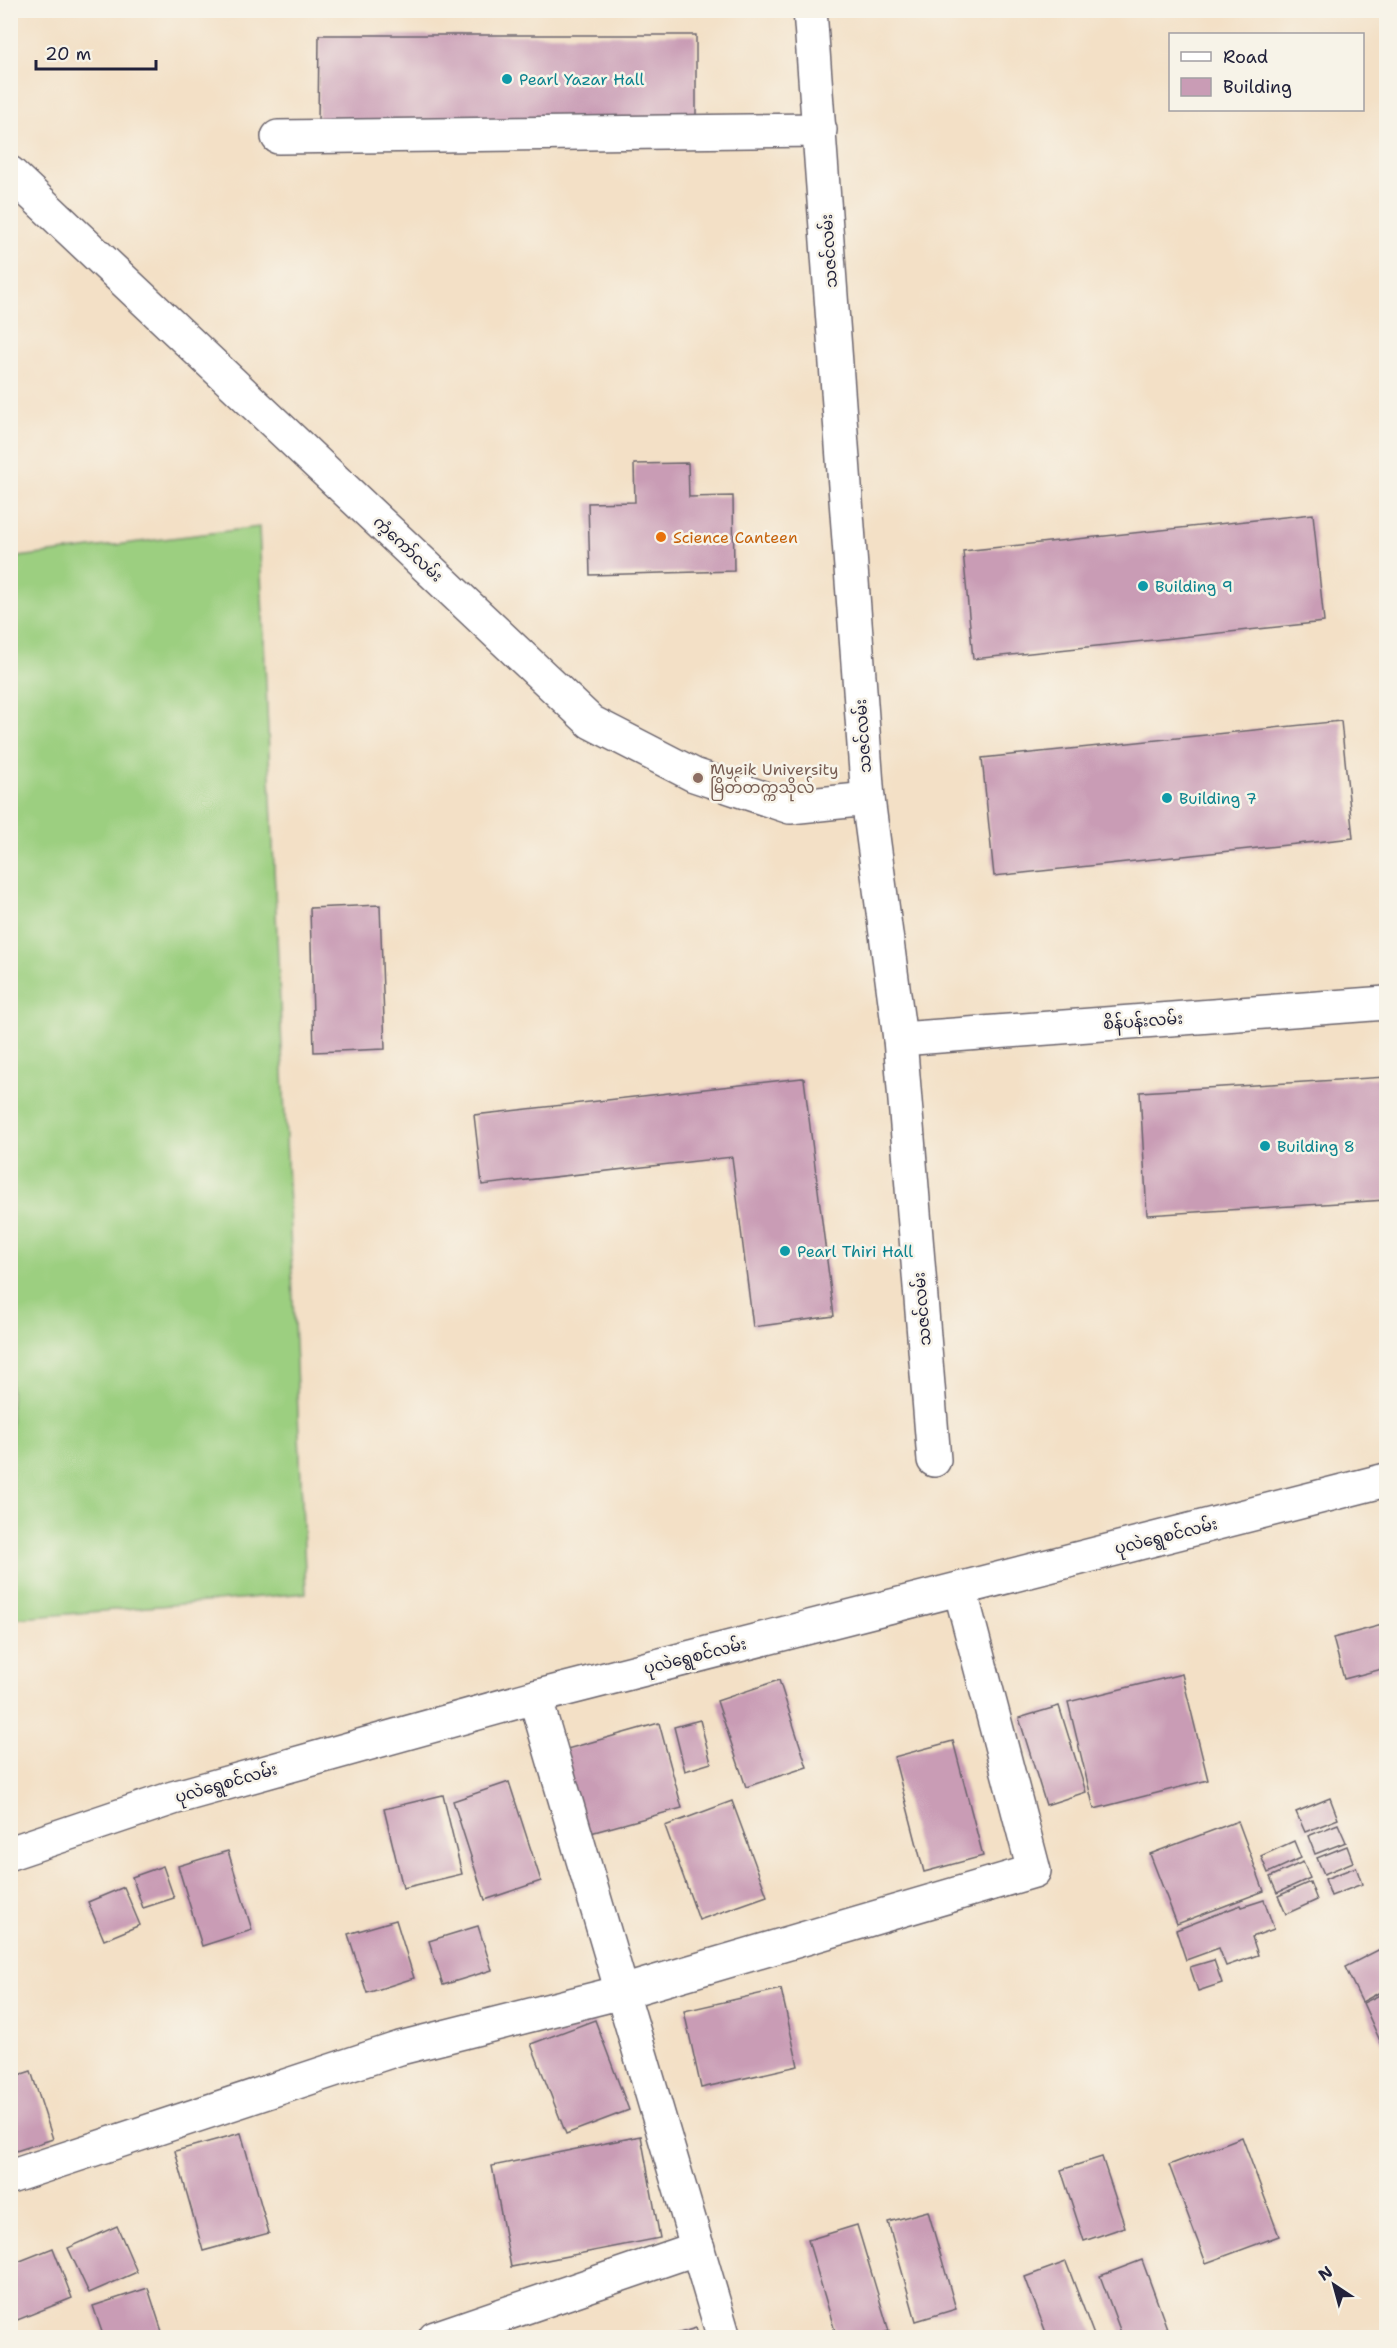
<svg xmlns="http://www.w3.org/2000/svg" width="1397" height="2348" viewBox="0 0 1397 2348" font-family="'Shantell Sans','Noto Sans Myanmar',sans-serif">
  <rect width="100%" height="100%" fill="#f7f3e8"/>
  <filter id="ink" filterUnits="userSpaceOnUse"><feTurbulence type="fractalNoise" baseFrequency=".0167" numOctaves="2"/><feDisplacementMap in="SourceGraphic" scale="12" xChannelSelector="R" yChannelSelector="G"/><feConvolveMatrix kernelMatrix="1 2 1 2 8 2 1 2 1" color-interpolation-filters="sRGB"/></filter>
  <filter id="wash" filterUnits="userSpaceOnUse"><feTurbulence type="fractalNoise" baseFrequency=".008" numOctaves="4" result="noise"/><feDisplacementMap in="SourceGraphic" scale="24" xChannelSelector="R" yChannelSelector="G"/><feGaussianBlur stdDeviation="1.35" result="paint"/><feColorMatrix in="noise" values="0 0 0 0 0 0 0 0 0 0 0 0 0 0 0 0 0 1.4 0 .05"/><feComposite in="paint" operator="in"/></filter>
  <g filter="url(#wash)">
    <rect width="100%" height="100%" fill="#f3e0c6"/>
    <path fill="#9ccf80" stroke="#5f785e" stroke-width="1.5" d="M259,527L306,1593L11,1619V558Z"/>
    <g id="blocks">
      <g fill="#c99cb5">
        <path d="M319,35H696V124L318,123Z"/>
        <path d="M688,463L689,497L733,496L734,571L590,575L588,503L635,502L634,464Z"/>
        <path d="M1313,514L1324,622L973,659L963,551Z"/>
        <path d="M1341,721L1353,838L994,876L982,758Z"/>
        <path d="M380,905L385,1049L314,1052L310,908Z"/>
        <path d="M1386,1077V1200L1147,1215L1140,1092Z"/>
        <path d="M802,1078L804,1079L834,1316L753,1327L732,1157L482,1185L474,1115Z"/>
        <path d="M1386,1624V1668L1344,1679L1333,1638Z"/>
        <path d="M1182,1674L1208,1780L1094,1809L1068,1702Z"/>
        <path d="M779,1680L807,1767L746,1787L717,1701Z"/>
        <path d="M1059,1706L1086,1792L1046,1805L1019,1718Z"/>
        <path d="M700,1720L711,1763L685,1771L674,1727Z"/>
        <path d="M659,1723L682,1808L576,1837L553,1753Z"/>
        <path d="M953,1741L983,1856L924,1872L894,1757Z"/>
        <path d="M509,1782L541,1881L485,1900L453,1801Z"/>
        <path d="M443,1795L462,1874L403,1888L384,1809Z"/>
        <path d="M1330,1798L1338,1819L1305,1832L1296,1812Z"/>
        <path d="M732,1801L767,1896L699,1920L665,1826Z"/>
        <path d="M1238,1821L1264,1891L1177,1924L1150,1854Z"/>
        <path d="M1338,1824L1346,1842L1315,1854L1308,1836Z"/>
        <path d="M1294,1841L1301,1858L1268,1873L1261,1856Z"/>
        <path d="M1347,1846L1353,1862L1324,1874L1317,1858Z"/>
        <path d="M228,1851L252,1930L202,1946L178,1866Z"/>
        <path d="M1303,1862L1310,1878L1277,1893L1270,1877Z"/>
        <path d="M163,1866L174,1898L143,1908L132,1877Z"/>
        <path d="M1356,1867L1362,1884L1331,1896L1325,1879Z"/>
        <path d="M1310,1882L1317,1900L1286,1914L1278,1896Z"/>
        <path d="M124,1887L140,1925L104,1940L88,1902Z"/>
        <path d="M1264,1900L1274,1929L1252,1937L1258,1955L1226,1966L1219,1948L1186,1960L1176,1930L1241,1905L1242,1907Z"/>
        <path d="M396,1920L414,1978L367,1993L348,1934Z"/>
        <path d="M478,1926L492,1970L443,1985L429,1941Z"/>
        <path d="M1386,1946V1989L1362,2002L1345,1967Z"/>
        <path d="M1214,1960L1222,1983L1198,1991L1190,1967Z"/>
        <path d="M781,1989L798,2066L701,2088L684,2011Z"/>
        <path d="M1386,1992V2041L1381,2043L1363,2003Z"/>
        <path d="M595,2020L629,2110L566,2134L531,2044Z"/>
        <path d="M31,2071L53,2139L10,2153V2078Z"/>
        <path d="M241,2133L269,2233L203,2251L175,2151Z"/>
        <path d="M641,2136L660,2238L511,2267L492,2166Z"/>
        <path d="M1242,2137L1279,2236L1206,2263L1169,2165Z"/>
        <path d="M1102,2157L1125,2227L1084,2241L1061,2170Z"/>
        <path d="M928,2211L956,2309L916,2321L888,2222Z"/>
        <path d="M857,2225L889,2331L868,2338H837L808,2240Z"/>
        <path d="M117,2226L137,2272L89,2293L68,2248Z"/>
        <path d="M53,2248L72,2298L10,2323V2265Z"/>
        <path d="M1142,2260L1168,2331L1150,2338H1123L1100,2276Z"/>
        <path d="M1066,2262L1095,2338H1048L1025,2277Z"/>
        <path d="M148,2288L164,2338H104L93,2306Z"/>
        <path d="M696,2328L699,2338H667L666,2337Z"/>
      </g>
    </g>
  </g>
  <g filter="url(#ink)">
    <use href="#blocks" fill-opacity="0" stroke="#6b646c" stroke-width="1.5"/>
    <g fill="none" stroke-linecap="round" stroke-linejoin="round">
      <g stroke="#6b646c" stroke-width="36">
        <g id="minor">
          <path d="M810,10L868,799L900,1039L934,1460"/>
          <path d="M278,137L820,130"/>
          <path d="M10,173L591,722L694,775L790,807L868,799"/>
          <path d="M900,1039L1386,1003"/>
          <path d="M535,1697L724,2338"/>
          <path d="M10,1853L173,1798L535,1697L1386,1480"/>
          <path d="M10,2177L400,2048L622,1992L1034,1871L960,1589"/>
          <path d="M435,2338L698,2248"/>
        </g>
      </g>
      <use href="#minor" stroke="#fff" stroke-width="33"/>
    </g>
  </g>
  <g fill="#0f9aa8" stroke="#f7f3e8" stroke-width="2">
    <circle cx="507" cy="79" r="6"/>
    <circle cx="1143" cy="586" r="6"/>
    <circle cx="1167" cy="798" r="6"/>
    <circle cx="1265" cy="1146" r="6"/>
    <circle cx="785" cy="1251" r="6"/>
  </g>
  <circle fill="#e8710a" stroke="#f7f3e8" stroke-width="2" cx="661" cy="537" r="6"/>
  <circle fill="#8d6e63" stroke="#f7f3e8" stroke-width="2" cx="698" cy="778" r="6"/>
  <g text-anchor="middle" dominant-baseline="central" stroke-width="5" stroke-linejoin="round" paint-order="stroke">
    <g font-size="16" fill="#0d838f" stroke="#f7f3e8" text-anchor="start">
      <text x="519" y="79">Pearl Yazar Hall</text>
      <text x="1155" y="586">Building 9</text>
      <text x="1179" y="798">Building 7</text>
      <text x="1277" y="1146">Building 8</text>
      <text x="797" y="1251">Pearl Thiri Hall</text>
    </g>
    <g font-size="16" fill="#22223b" stroke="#f7f3e8">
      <text transform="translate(829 251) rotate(-94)">သဇင်လမ်း</text>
      <text transform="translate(408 549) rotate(43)">ကံ့ကော်လမ်း</text>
      <text transform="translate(863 736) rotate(-94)">သဇင်လမ်း</text>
      <text transform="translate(1143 1021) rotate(-4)">စိန်ပန်းလမ်း</text>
      <text transform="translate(922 1309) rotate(-95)">သဇင်လမ်း</text>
      <text transform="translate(1166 1536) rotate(-14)">ပုလဲရွေစင်လမ်း</text>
      <text transform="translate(695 1656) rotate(-14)">ပုလဲရွေစင်လမ်း</text>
      <text transform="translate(226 1783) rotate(-16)">ပုလဲရွေစင်လမ်း</text>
    </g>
    <g font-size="16" fill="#c56008" stroke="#f7f3e8" text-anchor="start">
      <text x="673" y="537">Science Canteen</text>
    </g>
    <g font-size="16" fill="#785e54" stroke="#f7f3e8" text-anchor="start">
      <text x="710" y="769">Myeik University<tspan x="710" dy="18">မြိတ်တက္ကသိုလ်</tspan></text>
    </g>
  </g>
  <rect width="1397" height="2348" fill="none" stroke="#f7f3e8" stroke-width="36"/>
  <rect x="1169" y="33" width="195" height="78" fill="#f7f3e8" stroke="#a29fa3" stroke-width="1.5"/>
  <rect x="1181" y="52" width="30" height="9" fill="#ffffff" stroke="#a29fa3" stroke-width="1.5"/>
  <text x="1223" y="63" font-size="18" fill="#22223b">Road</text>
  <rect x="1181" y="78" width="30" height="18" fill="#c99cb5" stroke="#a29fa3" stroke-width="1.5"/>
  <text x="1223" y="93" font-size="18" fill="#22223b">Building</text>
  <g transform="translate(1334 2285) rotate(324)" stroke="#f7f3e8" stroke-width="4.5" paint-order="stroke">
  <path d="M0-4.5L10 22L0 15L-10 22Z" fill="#22223b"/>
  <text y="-9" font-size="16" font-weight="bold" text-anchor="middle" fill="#22223b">N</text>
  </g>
  <path d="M36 60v9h120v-9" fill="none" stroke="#22223b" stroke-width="3"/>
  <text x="45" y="60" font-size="18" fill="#22223b" stroke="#f7f3e8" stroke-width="4.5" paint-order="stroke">20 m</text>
</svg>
